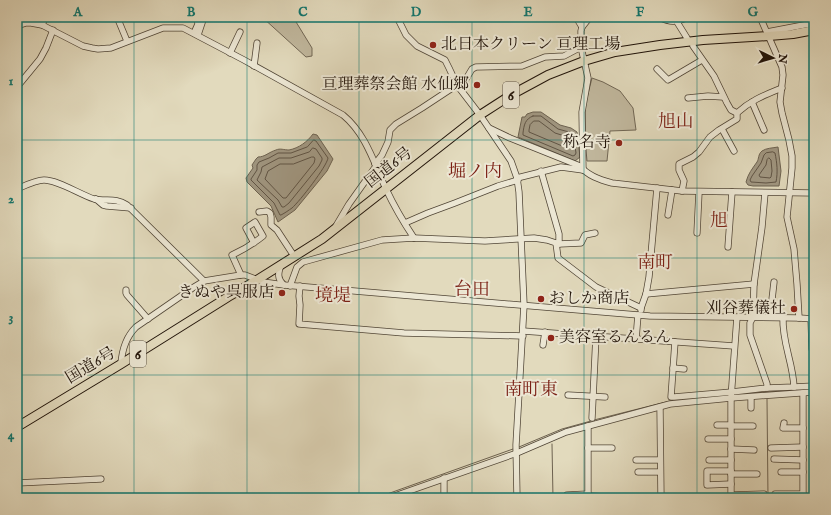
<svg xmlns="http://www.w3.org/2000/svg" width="831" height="515" viewBox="0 0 831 515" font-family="'IM FELL English','Noto Serif JP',serif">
  <rect width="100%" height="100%" fill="#e2dabd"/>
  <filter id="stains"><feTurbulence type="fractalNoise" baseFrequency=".005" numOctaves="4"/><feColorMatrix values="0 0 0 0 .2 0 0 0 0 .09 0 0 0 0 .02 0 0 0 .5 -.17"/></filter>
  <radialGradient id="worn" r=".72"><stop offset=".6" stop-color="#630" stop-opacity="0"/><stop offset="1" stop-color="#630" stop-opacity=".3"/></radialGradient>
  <g fill="#c1b89e" stroke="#706654">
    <path d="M262,17H293L312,48V56L306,57Z"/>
    <path d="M592,78L603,82L620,91L633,108L636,130L610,131L607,161H587L585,139V106Z"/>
  </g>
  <g fill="#a09680" stroke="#6d6250">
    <path d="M533,112H541L560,125L571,128L577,132L580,157L575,161L518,137L522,117H525L527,114Z"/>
    <path d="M313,134L317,135L333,159L327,171L295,210L278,222L271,206L247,182L246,178L253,168L252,165L256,159L258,157C265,157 269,152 276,150C280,148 284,150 289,150C299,148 307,142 313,134Z"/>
    <path d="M778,147L781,171L779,186H753L748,185L746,182C748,174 752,169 757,162C759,159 758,154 762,151C766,148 773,148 778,147Z"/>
  </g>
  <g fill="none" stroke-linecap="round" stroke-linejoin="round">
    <g stroke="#605444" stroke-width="1">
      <path d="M533,116H541L558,129L569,132L573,134L576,153L575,155L573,156L523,135V133C524,125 525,119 533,116Z"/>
      <path d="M534,121H539L555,133L568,137L569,147L567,148L529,132V130L530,125Z"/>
      <path d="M314,140L316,141L328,158C327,166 300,201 292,208C289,210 285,213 281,215H280L274,203L251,180V179L257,170V165L259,162L269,158L278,153H291L307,147Z"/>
      <path d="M313,148L316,149L322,158V160L319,166L289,203L284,207H282L278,200L257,180L261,172L262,167L279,158H291L309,152Z"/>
      <path d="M773,152L775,153C777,163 778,172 776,182L766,183L751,182L750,180L752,176L761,163L764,155L766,153Z"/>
      <path d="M312,157H314L315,159L314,163L286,198H283L265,179L268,171L280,164H293Z"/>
      <path d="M769,158L771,160L772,171L771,177L770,178L760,177L759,175L766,165L767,160Z"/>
    </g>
    <g stroke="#6d6250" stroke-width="1">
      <path d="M737,394L814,389"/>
      <path d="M767,398L768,498"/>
      <path d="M594,420L674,400"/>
      <path d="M552,444L553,498"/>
      <path d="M519,447L562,429L591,421"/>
      <path d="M376,498L513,449"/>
    </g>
    <g stroke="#504536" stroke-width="7">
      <g id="minor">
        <path d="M117,17L127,41"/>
        <path d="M397,17L406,35L417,46L445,60L449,68L457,85L480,115L511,161L517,178L519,192L524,305L516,445L517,498"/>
        <path d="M576,17L582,27"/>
        <path d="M659,17C671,23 677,22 689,17"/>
        <path d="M760,17L782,67L783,75L780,102L782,113L789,140L792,156V168L787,217L794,249L797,284L799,318"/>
        <path d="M677,22L687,38"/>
        <path d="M42,25L45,17"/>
        <path d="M17,26L26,23H31L42,25L83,46L92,48L98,49L111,48L163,28H183L244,60L343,115C366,134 374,163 386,189C394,206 404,223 414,238"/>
        <path d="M767,32L814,23"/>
        <path d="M194,33L198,24L197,17"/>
        <path d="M198,35L204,17"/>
        <path d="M693,46L714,76L727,103L731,110L737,113"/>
        <path d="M230,53L240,32"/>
        <path d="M254,66L257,43"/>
        <path d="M657,69L668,80L702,60"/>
        <path d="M17,87L40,59L46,48L53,30"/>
        <path d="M688,98L708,96L723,97"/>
        <path d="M752,102L764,130"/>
        <path d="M489,128L510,138L580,166C588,176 600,180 612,183L682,191L814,193"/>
        <path d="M722,129L734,151"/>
        <path d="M375,164L382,155L388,142L390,130L396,124L422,108L466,79L472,69L476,67L522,66L545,57L564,56L581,47"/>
        <path d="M583,170L582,112L588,78L581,47V31L582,27L590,17"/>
        <path d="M541,171L559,234V244L556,243"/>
        <path d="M517,178L561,167L583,170"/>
        <path d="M17,189C24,186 36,180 44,180C58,180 79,194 94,199C106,202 115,197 127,205L204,281"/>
        <path d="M682,191L684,181L679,170V164L693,157L699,152L710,137L719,130L737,119V113C751,100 765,95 782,88"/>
        <path d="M96,199L103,205L107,206L131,208"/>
        <path d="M259,212L267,211L270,213L271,217V225L277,230L294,256"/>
        <path d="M668,215L672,190"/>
        <path d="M405,223L428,213L455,203L498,186L518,180"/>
        <path d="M336,226L349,204L376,166"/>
        <path d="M697,233L699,192"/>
        <path d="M559,244L581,243L585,235L595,233"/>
        <path d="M728,247L732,192"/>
        <path d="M281,265C278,273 277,279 284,285"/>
        <path d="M241,275L232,255C243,250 253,244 263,236L255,222L246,228L254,243"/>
        <path d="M290,286L297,267L303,262L382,240L414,238L485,241L534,238L547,240L556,243L558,258L596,287L641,308"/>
        <path d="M300,286L299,296L300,305L299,324L404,333L523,336"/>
        <path d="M126,290V293L127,295L148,319"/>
        <path d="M646,294L754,284"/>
        <path d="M641,310V308L646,294L649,277L657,188"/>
        <path d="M770,317L774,282"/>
        <path d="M811,319L812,349"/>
        <path d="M523,331L734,346"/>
        <path d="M636,339L638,315"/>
        <path d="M675,342L671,397H674L732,392L767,388V384L750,335V323L753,317L754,284L762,227L765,193"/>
        <path d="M543,345L545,332"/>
        <path d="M121,364C122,350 126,337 136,327L194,287L204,281L241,275H245L263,282L284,285L650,316L799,318L814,319"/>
        <path d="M673,368L684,369"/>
        <path d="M794,387L814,386"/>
        <path d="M767,388L794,387C793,363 782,342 783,318"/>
        <path d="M803,393V498"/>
        <path d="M568,395L605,397"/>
        <path d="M751,397V408"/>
        <path d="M660,407L661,498"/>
        <path d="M592,418L596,336"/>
        <path d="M784,423L783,428H803"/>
        <path d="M717,425H731"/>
        <path d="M588,426V498"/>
        <path d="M731,426H753"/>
        <path d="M708,439H731"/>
        <path d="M588,448H612"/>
        <path d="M771,448L803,447"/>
        <path d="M731,449L754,450"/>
        <path d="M774,459L803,460"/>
        <path d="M636,460H660"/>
        <path d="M709,460H731"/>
        <path d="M731,471H707V485L731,484"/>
        <path d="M638,472H660"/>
        <path d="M781,472H803"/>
        <path d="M731,474H757"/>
        <path d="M444,478V498"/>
        <path d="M17,483L101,479"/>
        <path d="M775,494H803"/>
        <path d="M567,495L588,494"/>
        <path d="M731,495L764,494"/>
        <path d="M588,496L613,497V498"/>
        <path d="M389,498L517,453L566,432L670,404L731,398L814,392"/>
        <path d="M661,498L681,497"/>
        <path d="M731,498V398L737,317"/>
      </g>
    </g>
    <g stroke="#201309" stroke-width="10">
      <path id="highway" d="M17,427L121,364L228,297L257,280L322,239L480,115L511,95L548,75L584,61L615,52L660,45L703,40L769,36L793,34L814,30"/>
    </g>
    <use href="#minor" stroke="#ece7d4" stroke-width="5.5"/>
    <use href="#highway" stroke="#e2dabd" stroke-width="8"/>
  </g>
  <path fill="none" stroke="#0f766e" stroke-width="1" stroke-opacity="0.55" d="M134,17V498M247,17V498M359,17V498M472,17V498M584,17V498M697,17V498M17,140H814M17,258H814M17,375H814"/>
  <g fill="#8f2418" stroke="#ece7d4" stroke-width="1.5">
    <circle cx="433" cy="45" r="4"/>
    <circle cx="477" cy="85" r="4"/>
    <circle cx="619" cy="143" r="4"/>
    <circle cx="282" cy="293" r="4"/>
    <circle cx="541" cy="299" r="4"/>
    <circle cx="794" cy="309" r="4"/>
    <circle cx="551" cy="338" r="4"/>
  </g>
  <g text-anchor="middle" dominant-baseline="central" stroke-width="4" stroke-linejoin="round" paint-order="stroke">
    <g fill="#ece7d4" stroke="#5d5346" stroke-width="1">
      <rect x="503" y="82" width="16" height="26" rx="3"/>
      <rect x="130" y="341" width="16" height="26" rx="3"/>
    </g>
    <g font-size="15" font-weight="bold" fill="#201309">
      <text x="511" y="95">6</text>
      <text x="138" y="354">6</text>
    </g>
    <g font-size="16" fill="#201309" stroke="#ece7d4" text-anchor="end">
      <text x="441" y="45" text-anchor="start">北日本クリーン 亘理工場</text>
      <text x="469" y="85">亘理葬祭会館 水仙郷</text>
      <text x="611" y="143">称名寺</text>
      <text x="274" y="293">きぬや呉服店</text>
      <text x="549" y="299" text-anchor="start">おしか商店</text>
      <text x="786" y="309">刈谷葬儀社</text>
      <text x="559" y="338" text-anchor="start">美容室るんるん</text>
    </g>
    <g font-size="16" fill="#201309" stroke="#ece7d4">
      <text transform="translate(389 168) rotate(-38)">国道6号</text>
      <text transform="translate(91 366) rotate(-31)">国道6号</text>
    </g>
    <g font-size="18" fill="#7a1f14" stroke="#ece7d4">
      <text x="676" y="122">旭山</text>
      <text x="475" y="172">堀ノ内</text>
      <text x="719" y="221">旭</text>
      <text x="655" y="263">南町</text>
      <text x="472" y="290">台田</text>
      <text x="333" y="296">境堤</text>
      <text x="531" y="390">南町東</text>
    </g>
  </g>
  <rect width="831" height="515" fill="none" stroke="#e2dabd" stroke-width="44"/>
  <g transform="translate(773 58) rotate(95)" stroke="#ece7d4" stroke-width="3" paint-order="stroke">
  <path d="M0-3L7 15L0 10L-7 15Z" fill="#201309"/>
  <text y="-6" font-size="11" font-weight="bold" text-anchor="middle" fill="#201309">N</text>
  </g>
  <rect x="22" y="22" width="787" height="471" fill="none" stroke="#0f766e" stroke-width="1.5"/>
  <g font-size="13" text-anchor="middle" font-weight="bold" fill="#0f766e">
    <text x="78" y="16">A</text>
    <text x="191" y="16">B</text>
    <text x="303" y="16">C</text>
    <text x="416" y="16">D</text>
    <text x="528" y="16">E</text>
    <text x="640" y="16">F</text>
    <text x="753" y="16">G</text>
    <text x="11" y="85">1</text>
    <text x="11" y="203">2</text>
    <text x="11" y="321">3</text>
    <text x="11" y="439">4</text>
  </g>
  <rect width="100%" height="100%" filter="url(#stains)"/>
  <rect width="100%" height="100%" fill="url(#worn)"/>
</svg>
